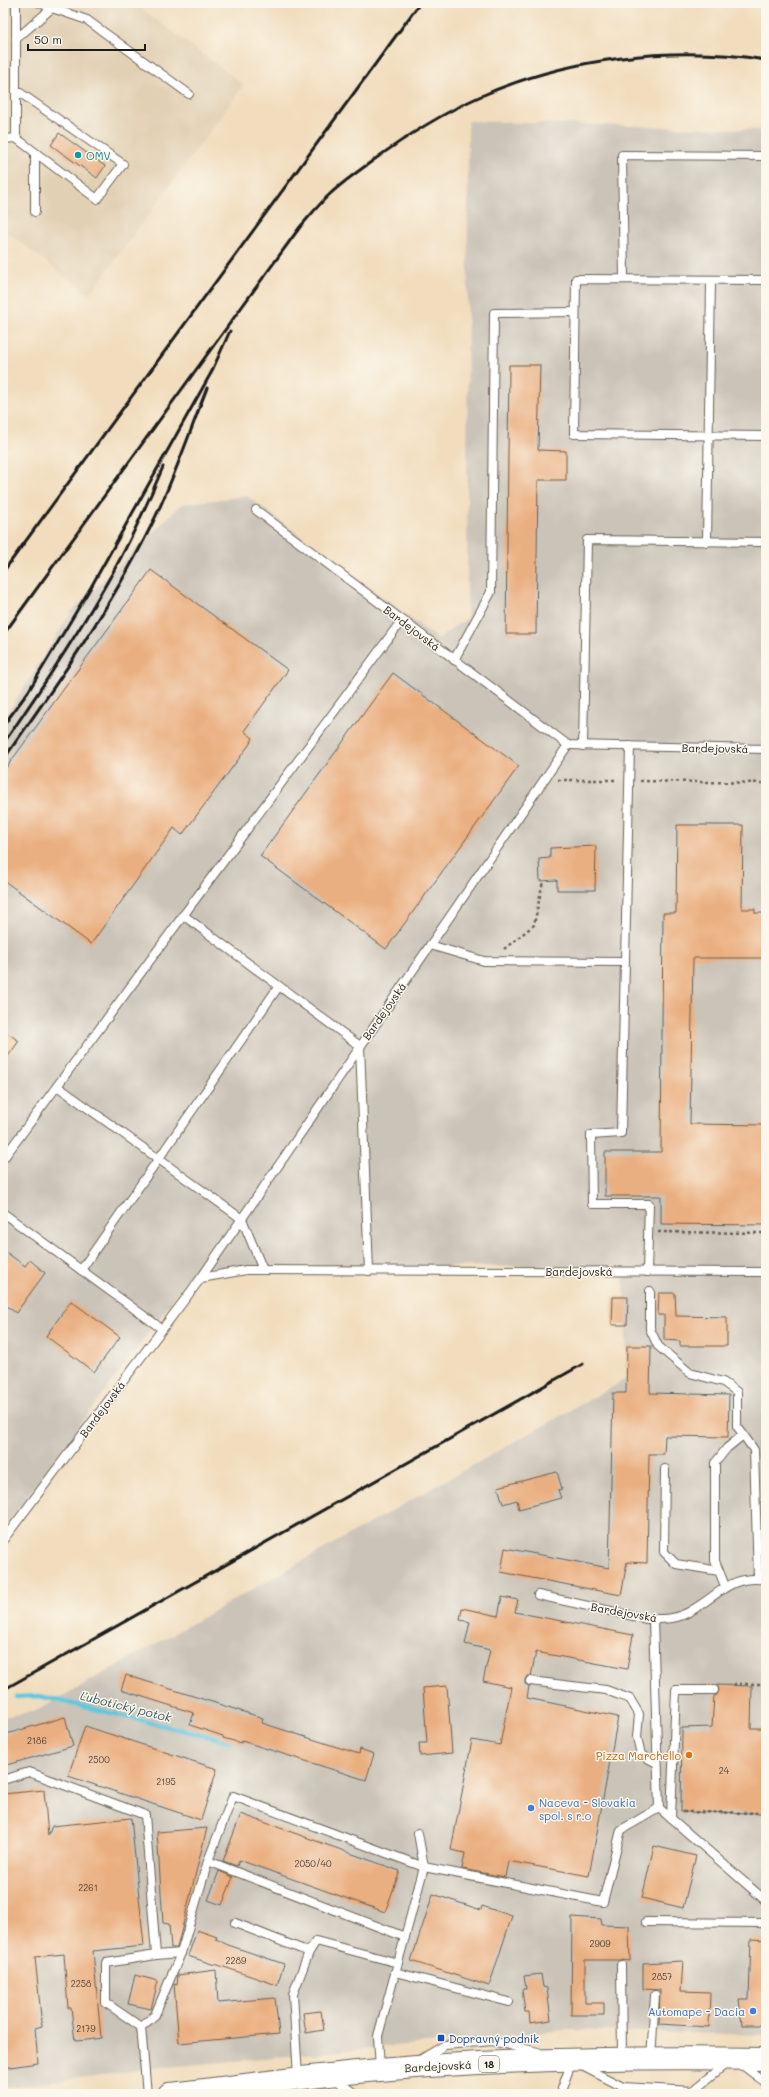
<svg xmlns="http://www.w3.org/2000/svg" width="769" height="2097" viewBox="0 0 769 2097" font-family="Mali,sans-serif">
  <rect width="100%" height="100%" fill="#fbf7ec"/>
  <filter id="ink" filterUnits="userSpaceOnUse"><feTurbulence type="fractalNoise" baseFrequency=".025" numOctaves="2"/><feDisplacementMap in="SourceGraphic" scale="8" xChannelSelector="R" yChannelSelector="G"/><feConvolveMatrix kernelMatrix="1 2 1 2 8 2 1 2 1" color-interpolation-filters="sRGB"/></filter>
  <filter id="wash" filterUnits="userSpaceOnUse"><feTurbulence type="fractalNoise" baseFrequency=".012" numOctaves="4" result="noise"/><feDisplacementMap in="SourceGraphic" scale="16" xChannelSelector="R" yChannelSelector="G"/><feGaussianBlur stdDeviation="0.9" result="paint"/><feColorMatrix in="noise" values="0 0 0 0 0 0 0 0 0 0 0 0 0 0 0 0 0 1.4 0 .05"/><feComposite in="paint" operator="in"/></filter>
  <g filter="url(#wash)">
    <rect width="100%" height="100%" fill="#f1ddbd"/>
    <path fill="#e2d0b4" d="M3,3H134L244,85L89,295L3,229Z"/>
    <path fill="#cac3b8" d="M468,121L766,130V2035L567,2030L147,2069L3,2088V1717L38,1710L628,1378L623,1266L197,1267L3,1529V721L72,611L182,504L247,496L438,639L467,618Z"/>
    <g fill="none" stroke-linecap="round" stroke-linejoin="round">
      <path stroke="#60c7dd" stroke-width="4.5" d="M16,1697L40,1696L232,1742"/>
    </g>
    <g id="blocks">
      <g fill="#eaaf80">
        <path d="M59,133L105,166L97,178L51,145Z"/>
        <path d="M509,365H540L538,450L566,451V480H538L536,634H506Z"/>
        <path d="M151,570L288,670L244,731L253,738L249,745L182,835L174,828L91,944L3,880V772Z"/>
        <path d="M393,673L519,766L386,949L260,856Z"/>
        <path d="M677,825H743L742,909H755V913H766V958H693L690,1124L766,1125V1225L661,1224V1196H605V1152H661L663,913H676Z"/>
        <path d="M596,846L595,890H557V880L540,881L539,859L550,858V848Z"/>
        <path d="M3,1030L19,1041L3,1063Z"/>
        <path d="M3,1250L25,1266L30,1260L45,1273L16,1313L3,1303Z"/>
        <path d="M659,1293H675L676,1316L727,1317V1346H680V1341L664,1340V1315H658Z"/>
        <path d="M613,1297H628L627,1325H612Z"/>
        <path d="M71,1301L120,1337L94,1372L46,1336Z"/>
        <path d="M627,1346H651L650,1393L729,1395L728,1437L665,1436L664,1454H649L647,1563L627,1562L621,1595L501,1572L505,1548L609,1568L613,1393H626Z"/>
        <path d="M557,1472L562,1489L558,1490L561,1498L519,1509L517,1500L503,1504L498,1487Z"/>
        <path d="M502,1597L518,1600L515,1612L633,1635L627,1669L536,1652L531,1676H527L525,1680V1684L529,1686L527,1698L618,1717L589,1876L508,1861L505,1877L462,1869L465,1853L451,1850L472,1740L500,1745L511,1687L483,1681L490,1650L465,1644L470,1622L460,1620L462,1608L498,1616Z"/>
        <path d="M126,1675L263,1718L262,1723L359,1754L360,1749L374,1754L366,1780L242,1741L241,1743L223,1738V1736L190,1725L194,1713L121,1690Z"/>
        <path d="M717,1685L752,1686L751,1728H766V1813L681,1812L682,1728L712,1727L714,1696L717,1695L719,1690Z"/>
        <path d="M447,1686L452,1753L420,1756L419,1743H427L423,1688Z"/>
        <path d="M65,1717L73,1746L3,1766V1735Z"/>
        <path d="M85,1726L217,1769L201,1820L68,1776Z"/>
        <path d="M44,1790L48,1836L52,1826L131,1818L144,1946L93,1951L101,2038L87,2040L75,2041L71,2008H68L64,1954L35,1957L42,2026L35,2028L38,2063L3,2068V1794Z"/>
        <path d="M241,1814L400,1871L385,1912L239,1860L237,1866L223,1861Z"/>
        <path d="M207,1828L177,1948H171L169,1924L163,1923L157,1832Z"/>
        <path d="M654,1846L696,1856L683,1908L642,1898Z"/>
        <path d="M219,1871L233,1877L222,1905L208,1900Z"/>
        <path d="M433,1894L481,1910L482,1906L512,1916L489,1986L411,1961Z"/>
        <path d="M572,1917L601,1919L602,1925L629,1926L630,1961L621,1960H585V2003H604V2015H571Z"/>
        <path d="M197,1930L217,1937L216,1939L228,1945L284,1964L277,1985L215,1964V1965L188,1956Z"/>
        <path d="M751,1939L766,1940V2025H742L739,1999H749Z"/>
        <path d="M683,1961L681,1991L710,1992L709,2027L659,2024L660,1990L643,1989V1963Z"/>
        <path d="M216,1970L218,2003L275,1998L279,2034L179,2043L174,1984L177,1985L178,1975Z"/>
        <path d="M541,1974L543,1987L547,1988L551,2020L530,2023L529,2012H525L522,1989H526L524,1976Z"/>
        <path d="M135,1975L158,1981L151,2009L128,2004Z"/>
        <path d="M321,2011L324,2030L306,2033L303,2013Z"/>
      </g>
    </g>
  </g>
  <g filter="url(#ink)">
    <use href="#blocks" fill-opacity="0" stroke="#676054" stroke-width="1"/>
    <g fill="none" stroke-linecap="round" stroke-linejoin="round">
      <g stroke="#676054" stroke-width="10">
        <g id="lane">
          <path d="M40,3L52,8"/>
          <path d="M16,39L52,8L87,20L189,94"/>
          <path d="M16,138L97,199L123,164L16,90"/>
          <path d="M3,139L16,138V3"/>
          <path d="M35,212V153"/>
          <path d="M624,279L622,155L766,156"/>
          <path d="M766,280L576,279L574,434L766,436"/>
          <path d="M256,510L568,745L766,749"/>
          <path d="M707,542L711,280"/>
          <path d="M454,660L491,592L494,313L575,312"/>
          <path d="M583,746L587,540L766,542"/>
          <path d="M630,746L621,1133L591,1135L592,1204H649L647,1272"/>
          <path d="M183,915L360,1046L369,1271"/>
          <path d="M430,945L484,961L625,962"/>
          <path d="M57,1086L242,1219L263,1270"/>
          <path d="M3,1159L402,620"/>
          <path d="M3,1213L162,1329"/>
          <path d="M81,1270L279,986"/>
          <path d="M201,1278L568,745"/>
          <path d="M650,1291V1329L658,1346L690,1373L723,1382L737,1392V1426L754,1450L758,1578"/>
          <path d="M665,1469L664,1552L676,1564L719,1571"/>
          <path d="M3,1540L201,1278L246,1270L766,1272"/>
          <path d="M725,1586L715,1561V1463L727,1448L743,1435"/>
          <path d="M538,1595L647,1619C661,1619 674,1620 687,1613C717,1598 728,1574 766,1580"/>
          <path d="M653,1619L659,1808L766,1901"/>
          <path d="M530,1681L606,1690L630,1699L639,1714L637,1737L641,1755L657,1763"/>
          <path d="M3,1780L29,1772L145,1815L156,1955L106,1963V2003L141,2027L147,2094"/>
          <path d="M671,1818L676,1690H714"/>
          <path d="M646,1922L766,1923"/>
          <path d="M235,1923L309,1952L293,1994L298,2077"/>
          <path d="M405,1937L208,1861L233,1796L424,1867L603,1902L621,1830L659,1808"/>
          <path d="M309,1952L316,1941L398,1963"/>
          <path d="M156,1955L181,1953L208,1861"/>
          <path d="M621,1965L622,2057"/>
          <path d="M395,1972L509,2002"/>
          <path d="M141,2027L155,2015L181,1953"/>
          <path d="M651,2059L655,1995"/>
          <path d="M420,2060L445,2045L492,2041L538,2052"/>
          <path d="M741,2064L766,2083"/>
          <path d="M582,2066L623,2087L693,2091L727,2063"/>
          <path d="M380,2069L378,2036L424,1867L418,1833"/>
          <path d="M335,2079L355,2094"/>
          <path d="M560,2094L572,2061"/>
        </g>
      </g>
      <g stroke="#676054" stroke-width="24">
        <path id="primary" d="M169,2094C239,2086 309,2076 379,2070C507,2059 638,2057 766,2059"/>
      </g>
      <g stroke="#676054" stroke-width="2.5" stroke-dasharray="3 3" stroke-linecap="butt">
        <path d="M558,780H617"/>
        <path d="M640,781L766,783"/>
        <path d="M504,949L534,925L543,881"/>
        <path d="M658,1232L766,1233"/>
        <path d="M735,1686V1684H766"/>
        <path d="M683,1812L766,1813"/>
      </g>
      <use href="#lane" stroke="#fff" stroke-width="8"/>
      <use href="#primary" stroke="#fff" stroke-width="22"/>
      <g stroke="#1c1c1c" stroke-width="3">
        <path d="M3,572L420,3"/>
        <path d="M3,635L300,227C310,216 319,204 330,194C343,182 357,172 371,162C405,137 441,114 479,97C566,58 672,45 766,60"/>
        <path d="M3,726L28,692L91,587L211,373L230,331"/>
        <path d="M3,744C42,688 80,631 113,572C132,538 148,502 163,467"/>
        <path d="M3,760C56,685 110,609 151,526C173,482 189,434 207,388"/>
        <path d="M3,1690L583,1364"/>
      </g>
    </g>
  </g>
  <circle fill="#0f9aa8" stroke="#fbf7ec" stroke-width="1.5" cx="78" cy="155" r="4"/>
  <circle fill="#e8710a" stroke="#fbf7ec" stroke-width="1.5" cx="689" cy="1755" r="4"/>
  <g fill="#3f7fe0" stroke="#fbf7ec" stroke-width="1.5">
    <circle cx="531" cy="1808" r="4"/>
    <circle cx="753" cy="2011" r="4"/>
  </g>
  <rect fill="#1a4fb4" stroke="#fbf7ec" stroke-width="1.5" x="437" y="2034" width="8" height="8" rx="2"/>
  <g text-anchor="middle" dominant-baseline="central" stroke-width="3" stroke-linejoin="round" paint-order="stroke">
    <g font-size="9" fill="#504135">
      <text x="37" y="1740">2186</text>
      <text x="99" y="1759">2500</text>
      <text x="724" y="1770">24</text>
      <text x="166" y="1781">2195</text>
      <text x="313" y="1863">2050/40</text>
      <text x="88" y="1887">2261</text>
      <text x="600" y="1943">2909</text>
      <text x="236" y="1960">2289</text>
      <text x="662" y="1976">2857</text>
      <text x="81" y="1983">2258</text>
      <text x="86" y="2028">2179</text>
    </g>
    <rect fill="#fbf7ec" stroke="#5f5e5a" stroke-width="1" x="479" y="2056" width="20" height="16" rx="3"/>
    <g font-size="10" font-weight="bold" fill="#1c1c1c">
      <text x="489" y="2064">18</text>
    </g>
    <g font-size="11" fill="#0d838f" stroke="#fbf7ec" text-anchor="start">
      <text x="86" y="155">OMV</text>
    </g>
    <g font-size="11" fill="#1c1c1c" stroke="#fbf7ec">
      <text transform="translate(412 628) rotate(37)">Bardejovská</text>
      <text transform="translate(715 748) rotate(1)">Bardejovská</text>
      <text transform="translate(384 1011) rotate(-55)">Bardejovská</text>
      <text x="579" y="1271">Bardejovská</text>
      <text transform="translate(102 1409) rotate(-53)">Bardejovská</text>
      <text transform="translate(624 1612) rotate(10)">Bardejovská</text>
      <text transform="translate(438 2066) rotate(-3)">Bardejovská</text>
    </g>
    <g font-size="11" fill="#c56008" stroke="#fbf7ec" text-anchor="end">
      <text x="681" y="1755">Pizza Marchello</text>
    </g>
    <g font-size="11" fill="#366cbe" stroke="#fbf7ec" text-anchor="start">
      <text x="539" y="1802">Naceva - Slovakia<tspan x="539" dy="13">spol. s r.o</tspan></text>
      <text x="745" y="2011" text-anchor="end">Automape - Dacia</text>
    </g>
    <g font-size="11" fill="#164399" stroke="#fbf7ec" text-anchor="start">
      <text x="449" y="2038">Dopravný podnik</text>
    </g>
    <g font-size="12" font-style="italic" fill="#345860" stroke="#fbf7ec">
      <text transform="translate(126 1706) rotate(14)">Ľubotický potok</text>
    </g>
  </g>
  <rect width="769" height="2097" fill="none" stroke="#fbf7ec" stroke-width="16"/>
  <path d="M28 44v6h117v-6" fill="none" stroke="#1c1c1c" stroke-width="2"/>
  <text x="34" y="44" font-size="12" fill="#1c1c1c" stroke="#fbf7ec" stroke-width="3" paint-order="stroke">50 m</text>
</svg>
